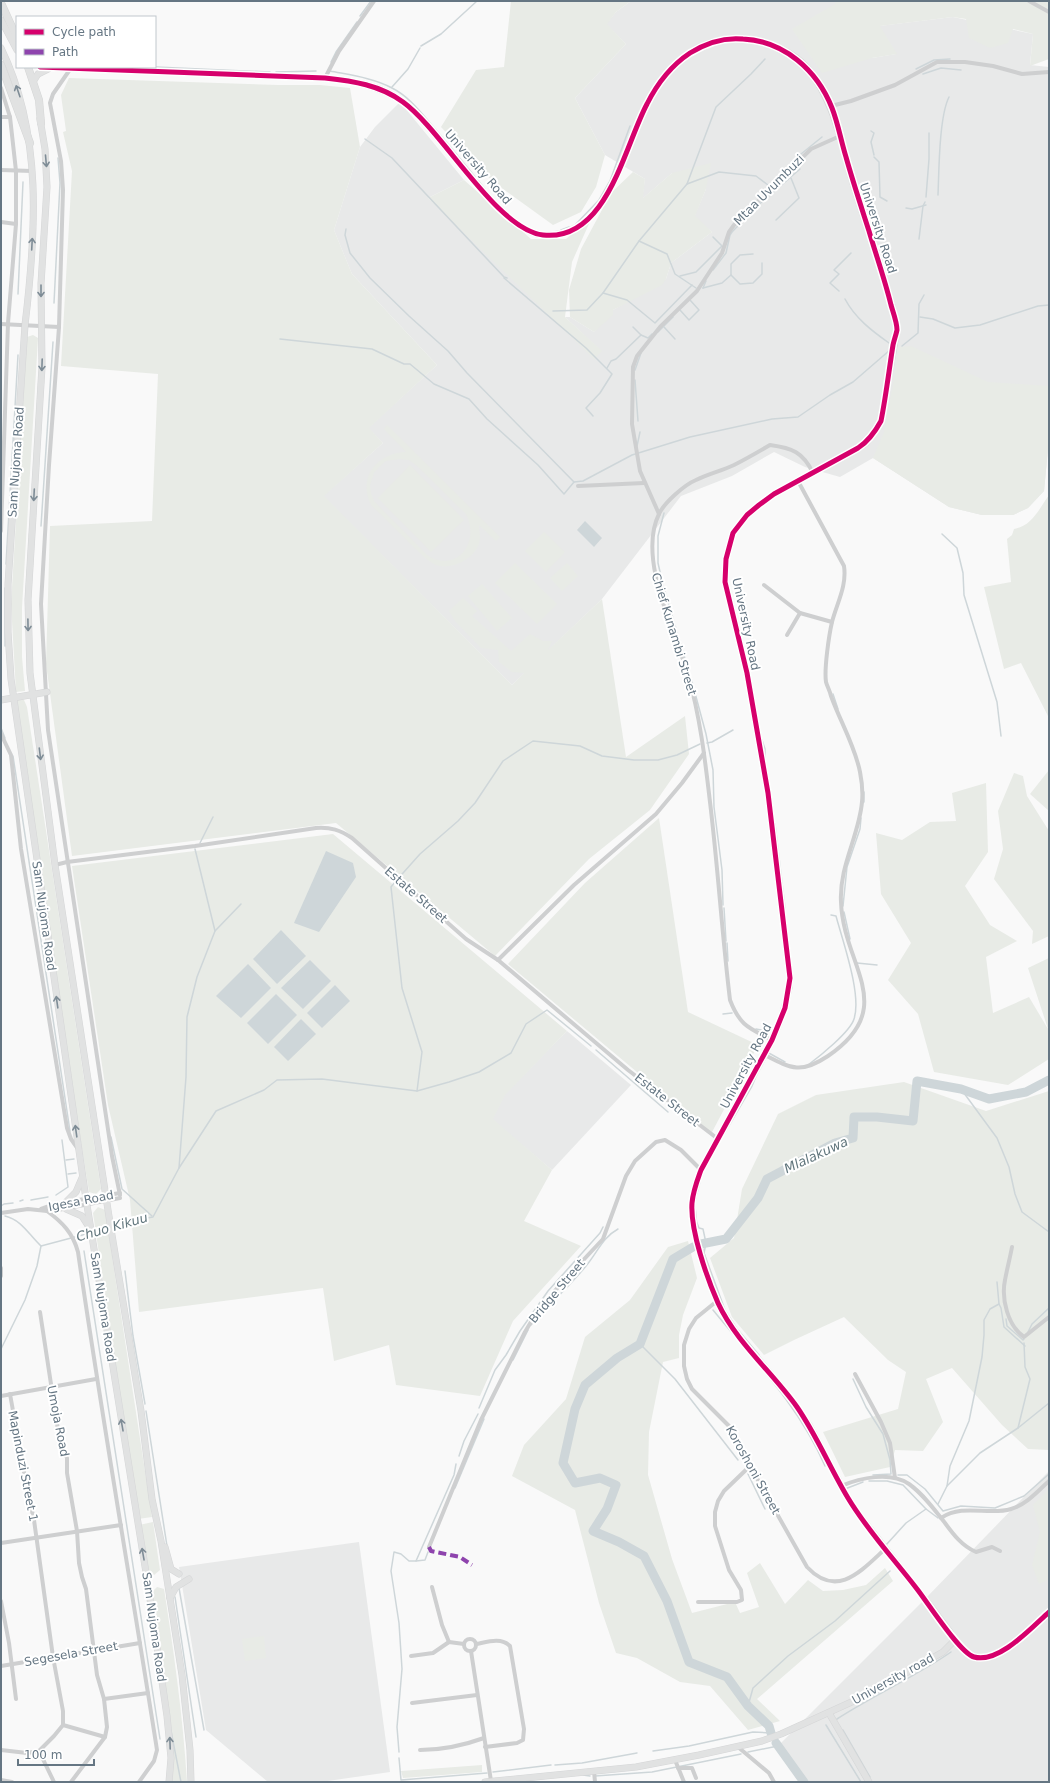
<svg xmlns="http://www.w3.org/2000/svg" width="1050" height="1783" viewBox="0 0 1050 1783" font-family="'DejaVu Sans',sans-serif">
  <rect width="100%" height="100%" fill="#f9f9f9"/>
  <g fill="#e8e9e9">
    <path d="M631,1H835V4L872,58L896,54L879,26L953,17L1033,34L1030,65L1049,67V438L1044,491L1028,508L1013,515H982L949,507L873,458L840,477L805,467L774,452L732,476L681,496L602,599L512,685L323,496L383,443L368,428L437,365L352,274L334,230L360,147L375,127L400,102L464,180L428,198L601,351L565,317H570L594,332L613,310L666,279L671,263L712,232L694,217L706,189L672,173L642,199L645,179L605,155L575,98L626,44L606,24L616,12Z"/>
    <path d="M567,1031L631,1085L552,1170L485,1114Z"/>
    <path d="M1049,1471V1782H799L779,1745L926,1598Z"/>
    <path d="M359,1542L390,1772L321,1782H268L206,1730L179,1567Z"/>
  </g>
  <g fill="#e8ebe6" fill-rule="evenodd">
    <path d="M511,1H631L616,12L607,24L626,44L575,98L605,155L596,187L581,212L553,225L492,181L441,127L476,70L504,67Z"/>
    <path d="M835,1H1049V59L1030,66L1033,34L1013,29L1008,43L990,48L969,38L966,19L953,17L880,26L897,54L872,58L822,73L792,29L835,4Z"/>
    <path d="M69,78L278,85H320L350,88L360,147L334,230L352,274L437,365L369,428L383,443L324,496L512,685L524,673L512,672L499,662L498,650L481,648L455,621L449,611L463,598L477,611L472,616L511,651L530,634L543,641H552L548,650L602,599L626,757L685,716L689,754L650,810L589,859L495,956L336,823L72,856L46,664L50,526L152,521L158,374L61,366L72,171L63,132L66,131L61,95Z"/>
    <path d="M711,163L706,189L695,216L712,232L671,263L666,279L662,285L613,310V315L594,332L570,317L569,290L581,249L611,193L633,172L645,179L643,198L672,173Z"/>
    <path d="M464,180L531,239H566L592,217L572,262L565,317L602,351L594,359L428,198Z"/>
    <path d="M33,335L38,338L22,608V657L25,691L16,692L11,604L27,337Z"/>
    <path d="M911,346L988,382L1049,386V438L1044,491L1028,508L1013,515H982L949,507L873,458L884,432L900,347Z"/>
    <path d="M387,425L500,537L496,541L479,525C479,529 480,534 480,538C479,556 456,569 440,566C434,565 429,561 424,557L371,505C357,477 378,453 406,452L384,429ZM399,459L409,460L416,465L466,514C481,544 455,574 427,555L374,501L371,493L370,485L374,473L379,467L386,461Z"/>
    <path d="M410,465L464,520L431,552L378,498Z"/>
    <path d="M1049,495V718L1021,663L1004,669L984,587L1011,582L1007,539L1012,535L1014,529C1032,526 1039,509 1049,495Z"/>
    <path d="M544,532L565,552L546,572L525,551Z"/>
    <path d="M515,563L557,604L537,624L495,583Z"/>
    <path d="M567,563L578,576L562,591L550,578Z"/>
    <path d="M482,584L512,618L497,631L468,596Z"/>
    <path d="M20,698L24,700L27,707L101,1189L96,1194L89,1192L34,849L16,701Z"/>
    <path d="M1049,770V811L1030,794Z"/>
    <path d="M1014,773L1023,776L1027,796L1049,831V936L1032,944L1033,931L994,879L1003,849L998,811Z"/>
    <path d="M986,783L988,852L965,886L990,925L1017,941L986,957L993,1013L1029,997L1048,1029L1028,968L1049,958V1059L1008,1085L934,1072L918,1014L888,980L911,943L881,894L876,833L902,840L930,822L956,821L952,793Z"/>
    <path d="M659,818L688,1012L758,1045L711,1134L508,964L585,883Z"/>
    <path d="M333,834L567,1031L505,1095L493,1119L552,1170L524,1221L581,1246L513,1321L480,1396L396,1385L389,1345L334,1361L323,1288L139,1312L130,1200L108,1105L72,866Z"/>
    <path d="M904,1082L986,1111L1049,1091V1450L1028,1449L1002,1425L952,1368L926,1379L943,1422L923,1451L895,1450L890,1467L845,1477L823,1432L898,1409L906,1372L888,1360L844,1317L794,1340L764,1355L732,1317L710,1258L734,1238L742,1189L778,1114L816,1095Z"/>
    <path d="M98,1207L105,1210L152,1517L138,1519L93,1213Z"/>
    <path d="M688,1241L697,1278L683,1315L679,1335V1358L663,1362L649,1432L648,1475L672,1559L692,1613L735,1602L740,1613L759,1607L747,1573L760,1563L785,1604L808,1580L823,1591L843,1590L866,1585L885,1568L893,1581L757,1699L780,1721L748,1730L710,1686L680,1682L637,1658L616,1653L599,1603L575,1510L512,1476L524,1445L566,1399L585,1337L630,1300L668,1247Z"/>
    <path d="M1049,1489V1579L1039,1584L1032,1565L1040,1532L1033,1505Z"/>
    <path d="M153,1522L160,1570L154,1575L147,1572L139,1525Z"/>
    <path d="M157,1587L164,1589C174,1653 183,1717 187,1782H172L164,1689L152,1592Z"/>
    <path d="M264,1636L266,1658L245,1661L242,1639Z"/>
    <path d="M482,1765V1772L403,1778L401,1771Z"/>
  </g>
  <g fill="#ced6d9">
    <path d="M585,521L602,538L594,547L577,530Z"/>
    <path d="M326,851L353,863L356,877L319,932L294,923Z"/>
    <path d="M281,930L306,956L277,984L253,959Z"/>
    <path d="M310,960L331,981L303,1009L281,988Z"/>
    <path d="M248,964L271,988L241,1018L216,996Z"/>
    <path d="M335,985L350,1001L322,1028L307,1013Z"/>
    <path d="M276,994L297,1015L268,1044L247,1023Z"/>
    <path d="M301,1019L316,1034L288,1061L274,1047Z"/>
  </g>
  <g fill="none" stroke-linecap="round" stroke-linejoin="round">
    <g stroke="#ced6d9" stroke-width="1.5">
      <path d="M360,16L371,1"/>
      <path d="M421,46L441,34L477,1"/>
      <path d="M331,62L336,52L357,22"/>
      <path d="M141,67H147"/>
      <path d="M156,67L270,72"/>
      <path d="M916,69L934,60L950,59"/>
      <path d="M330,71C350,75 374,78 392,88C408,96 419,110 430,123C449,145 467,167 485,189"/>
      <path d="M276,72L316,71"/>
      <path d="M923,74L941,68L961,70"/>
      <path d="M392,87L408,69L420,48"/>
      <path d="M871,131L874,133L871,142L874,155"/>
      <path d="M365,139L392,158L504,277L507,278"/>
      <path d="M801,154L822,137"/>
      <path d="M874,157L879,162L880,197L887,201"/>
      <path d="M687,184L716,107L751,74L765,59"/>
      <path d="M938,195C939,171 939,117 949,97"/>
      <path d="M926,197L929,159V133"/>
      <path d="M906,208L912,209L926,205"/>
      <path d="M776,220L799,198L791,178"/>
      <path d="M576,224L599,200L610,181L630,126"/>
      <path d="M346,229L345,235L350,253L370,278L409,316L448,351L467,373L574,482"/>
      <path d="M561,230L569,227"/>
      <path d="M919,239L923,206L925,202"/>
      <path d="M639,241L667,254L675,274L696,288"/>
      <path d="M753,254L740,255L731,264V275L740,284L753,283L762,274V263"/>
      <path d="M713,270L726,253L730,235L732,232L757,206L800,169"/>
      <path d="M680,276L696,272L722,246L713,237"/>
      <path d="M504,278L586,348L612,374L600,393L586,408L593,416"/>
      <path d="M703,288L706,281"/>
      <path d="M703,288L722,283L731,275"/>
      <path d="M839,291L830,283L839,274L834,270L851,253"/>
      <path d="M603,293L627,300L655,323L692,285"/>
      <path d="M18,294L23,182"/>
      <path d="M845,299C855,318 872,331 889,343"/>
      <path d="M54,303L60,183L58,158"/>
      <path d="M680,310L689,320L699,310L690,300"/>
      <path d="M553,311L587,310L603,293L639,241L687,184L719,172L756,176L768,185"/>
      <path d="M920,317L933,319L955,328L980,325L1038,306L1049,305"/>
      <path d="M664,327L675,339"/>
      <path d="M658,332L673,317"/>
      <path d="M641,335L648,338L652,334"/>
      <path d="M280,339L372,349L404,364H410L434,384L469,399L487,419L538,465L564,494L574,482L583,481L632,455L690,437L772,419L798,417L830,395L853,382L890,350"/>
      <path d="M902,346L918,333L919,304L924,295"/>
      <path d="M607,368L611,361L616,359L641,335L633,327"/>
      <path d="M635,370L641,353"/>
      <path d="M635,380L638,421"/>
      <path d="M637,446L640,432"/>
      <path d="M664,513L658,536V563L663,585L688,669"/>
      <path d="M41,526L53,342"/>
      <path d="M942,534L957,548L963,573L964,595L997,702L1001,736"/>
      <path d="M6,564L18,355"/>
      <path d="M5,646V588"/>
      <path d="M691,678L706,734L713,770L714,807L722,870L723,905"/>
      <path d="M833,694L838,709"/>
      <path d="M1,728L5,738"/>
      <path d="M762,740L765,749V761"/>
      <path d="M707,743L712,742L733,730"/>
      <path d="M13,756L70,1131"/>
      <path d="M864,802V792"/>
      <path d="M775,824L785,908"/>
      <path d="M200,843L213,817"/>
      <path d="M195,849L215,931"/>
      <path d="M843,906L847,867L860,829L861,818"/>
      <path d="M724,908L726,941"/>
      <path d="M844,912L850,939"/>
      <path d="M727,943L728,961"/>
      <path d="M857,963L877,965"/>
      <path d="M790,995L792,987"/>
      <path d="M723,1014L732,1013"/>
      <path d="M756,1029L767,1031"/>
      <path d="M596,1050L668,1112"/>
      <path d="M767,1052L785,1062"/>
      <path d="M808,1065C820,1056 850,1032 854,1019C862,995 843,942 836,916L831,915"/>
      <path d="M961,1089L997,1138L1009,1167L1015,1194L1022,1212L1049,1232"/>
      <path d="M417,1091L422,1052L402,988L391,887L395,882L420,854L458,821L475,803L503,761L533,741L580,746L602,756L634,760H658L677,755L700,744"/>
      <path d="M724,1134L752,1086L757,1074"/>
      <path d="M111,1137L122,1189L152,1216"/>
      <path d="M66,1160L74,1159"/>
      <path d="M179,1168L186,1077L187,1017L197,977L215,931L241,904"/>
      <path d="M68,1174L76,1173"/>
      <path d="M697,1193L700,1182"/>
      <path d="M56,1195L68,1187L62,1140"/>
      <path d="M31,1200L48,1197"/>
      <path d="M20,1201L23,1200"/>
      <path d="M1,1206L4,1204L13,1203"/>
      <path d="M5,1216C22,1220 29,1235 41,1246"/>
      <path d="M697,1223L699,1228L703,1229L706,1243L704,1253L725,1310"/>
      <path d="M113,1224L153,1217L179,1168L216,1111L264,1090L277,1080L322,1079L417,1091L449,1082L479,1072L511,1053L526,1024L547,1010L591,1046"/>
      <path d="M94,1232L109,1226"/>
      <path d="M693,1247L697,1245"/>
      <path d="M84,1251L160,1739"/>
      <path d="M125,1271L133,1336L145,1404"/>
      <path d="M997,1282L999,1304L1001,1308L1004,1327L1025,1346"/>
      <path d="M713,1310C753,1359 800,1407 825,1466"/>
      <path d="M1006,1319L1007,1326L1023,1340L1024,1339"/>
      <path d="M531,1325C549,1304 569,1287 586,1266C597,1253 603,1237 618,1229"/>
      <path d="M738,1330L759,1355"/>
      <path d="M1028,1332L1032,1324L1049,1308"/>
      <path d="M640,1344L675,1379L738,1460"/>
      <path d="M1,1349L25,1300L37,1266L41,1246L90,1233"/>
      <path d="M513,1360L528,1330"/>
      <path d="M853,1379L866,1407L883,1434L890,1460L891,1474L873,1475"/>
      <path d="M782,1383L804,1413"/>
      <path d="M479,1408L495,1370L506,1355L520,1331L548,1291L600,1233L603,1227"/>
      <path d="M146,1411L167,1546"/>
      <path d="M1018,1428L1030,1379L1025,1367L1024,1343"/>
      <path d="M816,1432L825,1450"/>
      <path d="M459,1456L464,1441L478,1414"/>
      <path d="M836,1471L841,1479"/>
      <path d="M748,1474L765,1509"/>
      <path d="M898,1475H907L925,1489L943,1511L961,1506L995,1508L1024,1496L1049,1474"/>
      <path d="M869,1481H887L903,1485L926,1509L938,1518"/>
      <path d="M947,1486L950,1466L969,1421L982,1357L984,1335V1320L990,1309L999,1304"/>
      <path d="M455,1488L484,1419"/>
      <path d="M845,1489L863,1482"/>
      <path d="M938,1504L947,1486L980,1453L1018,1428L1049,1403"/>
      <path d="M886,1545L906,1523L926,1509"/>
      <path d="M416,1561L425,1560L428,1552"/>
      <path d="M179,1588L204,1730"/>
      <path d="M175,1597L196,1737"/>
      <path d="M748,1706L753,1688L788,1656L835,1621L890,1571"/>
      <path d="M837,1719C874,1695 915,1677 951,1652"/>
      <path d="M826,1725L861,1782"/>
      <path d="M843,1730L870,1777"/>
      <path d="M171,1731L181,1782"/>
      <path d="M653,1751L689,1746L753,1732L771,1733"/>
      <path d="M399,1752L397,1727L402,1669L399,1623L391,1571L394,1552L401,1554L409,1561H416L454,1475L456,1464"/>
      <path d="M748,1752L778,1746"/>
      <path d="M399,1758L401,1780L487,1773"/>
      <path d="M555,1765L582,1763L637,1753"/>
      <path d="M493,1772L551,1765"/>
      <path d="M583,1775L590,1776"/>
      <path d="M595,1776L652,1772L741,1754"/>
      <path d="M392,1782H394"/>
    </g>
    <g stroke="#ced6d9" stroke-width="9">
      <path d="M701,1244L726,1239L758,1198L767,1179L835,1143L853,1138L854,1117H877L913,1121L917,1081L961,1089L989,1099L1026,1092L1049,1080"/>
      <path d="M693,1247L673,1259L640,1344L617,1358L585,1385L575,1409L563,1463L575,1483L600,1478L616,1485L607,1509L593,1531L619,1542L644,1556L667,1601L689,1662L727,1677L748,1706L769,1726L771,1733"/>
      <path d="M776,1743L804,1782"/>
    </g>
    <g stroke="#d5d6d7" stroke-width="7">
      <g id="secondary">
        <path d="M40,67L325,78C353,81 380,85 403,102C441,130 499,232 544,235C609,238 623,149 647,104C657,84 673,65 691,52C709,41 727,37 748,39C769,42 794,52 808,69C835,102 841,144 853,183C866,226 882,267 893,310L897,329L881,421L866,443L858,448L774,494L759,505L747,515L733,533L726,559L725,582L747,673L768,793L790,978C786,1023 762,1060 740,1098C727,1122 714,1146 701,1170L695,1187L692,1204L695,1234L711,1284L721,1309L737,1334L779,1384L809,1425L841,1486L856,1511L928,1603L950,1632L954,1641L943,1652L867,1695L781,1734L762,1741L699,1755L636,1767L485,1782"/>
        <path d="M33,82L38,74L48,69"/>
        <path d="M829,1713L869,1782"/>
      </g>
    </g>
    <g stroke="#d5d6d7" stroke-width="7">
      <g id="primary">
        <path d="M1,20L17,50"/>
        <path d="M1,48C43,134 36,233 25,325L8,584V632L11,679L86,1199L148,1585L167,1716L171,1758L169,1782"/>
        <path d="M40,119L45,149L47,187L41,284L42,367L28,600L30,673L55,865L110,1223L141,1411L152,1499L161,1541L182,1675L190,1750L191,1782"/>
        <path d="M1,700L47,692"/>
        <path d="M66,1202L76,1192L82,1178"/>
        <path d="M66,1209L82,1216L89,1227"/>
        <path d="M165,1547L171,1569L179,1574"/>
        <path d="M170,1598L176,1587L189,1579"/>
      </g>
    </g>
    <g stroke="#d5d6d6" stroke-width="8">
      <g id="highway">
        <path d="M1,3L17,38"/>
        <path d="M1,65L30,143"/>
        <path d="M28,67L39,100L41,123"/>
      </g>
    </g>
    <g stroke="#cecfd0" stroke-width="4">
      <path d="M1029,1L1049,12"/>
      <path d="M71,68L53,94L50,103L61,161L63,190L59,327L49,465L41,604L48,730L112,1156L120,1195"/>
      <path d="M325,78L339,51L374,1"/>
      <path d="M1,88L10,117L16,171V224L8,323L1,531"/>
      <path d="M831,106L851,101L895,85L937,62H965L993,66L1022,74L1049,72"/>
      <path d="M1,117H10"/>
      <path d="M1,170L32,171"/>
      <path d="M1,222L16,224"/>
      <path d="M1,324L59,327"/>
      <path d="M578,486L644,483"/>
      <path d="M659,514L640,471L632,424L633,367L637,356L660,327L697,291L722,253L729,232L734,225L811,149L840,136"/>
      <path d="M764,585L800,613L832,622"/>
      <path d="M787,635L800,613"/>
      <path d="M1,734L11,755L21,849L67,1128L71,1139L78,1149"/>
      <path d="M55,865L67,862L195,846L316,828C331,827 340,830 352,838L466,939L498,960L628,1070L718,1139"/>
      <path d="M498,960L574,885L656,814L682,783L704,753"/>
      <path d="M772,1040C749,1028 740,1026 730,1000C722,934 718,868 710,802C705,759 700,716 688,675C675,631 637,558 659,514C664,503 684,485 696,480C708,474 721,471 734,465C746,459 758,452 770,445C792,448 803,452 813,473"/>
      <path d="M765,1055C792,1069 801,1074 828,1056C900,1007 843,966 841,902C839,866 859,836 862,802C863,792 862,782 860,772C855,746 840,721 831,696C830,691 827,686 826,682C824,669 829,635 832,622C837,603 847,586 844,566L798,481"/>
      <path d="M41,1209L55,1204L120,1193"/>
      <path d="M47,1211C62,1222 73,1233 78,1252C102,1418 131,1584 157,1750L154,1761L139,1782"/>
      <path d="M1,1213L28,1209L47,1211L58,1210L120,1198"/>
      <path d="M1012,1247C1010,1258 1007,1269 1005,1280C1001,1299 1008,1326 1024,1337L1049,1317"/>
      <path d="M1,1268V1276"/>
      <path d="M717,1301L696,1318L689,1329L684,1345V1366L687,1379L692,1389L732,1429L750,1466L807,1567C837,1599 861,1571 885,1549"/>
      <path d="M40,1312L60,1443L67,1458V1473L77,1531L79,1563L82,1577L86,1589L97,1675L104,1699L107,1727L105,1737L71,1782"/>
      <path d="M855,1374L881,1422L890,1443L895,1478"/>
      <path d="M1,1396L96,1379"/>
      <path d="M841,1486C860,1478 890,1471 909,1484C923,1494 935,1510 945,1523C953,1534 962,1546 976,1552L992,1547L1000,1551"/>
      <path d="M941,1518C964,1503 988,1516 1011,1509C1026,1505 1038,1491 1049,1481"/>
      <path d="M1,1543L121,1525"/>
      <path d="M429,1547L481,1420L525,1332L535,1315L559,1286L603,1239L626,1176L635,1161L656,1142L665,1140L681,1150L701,1170"/>
      <path d="M432,1587L442,1625L449,1642"/>
      <path d="M1,1601L9,1643L16,1699"/>
      <path d="M698,1602H737L742,1600L741,1590L729,1570L715,1526V1512L718,1501L724,1491L750,1466"/>
      <circle cx="470" cy="1645" r="6"/>
      <path d="M954,1641C960,1645 966,1654 972,1657C994,1668 1034,1625 1049,1612"/>
      <path d="M476,1644C487,1642 501,1637 510,1646L524,1729L523,1740L517,1743L485,1747"/>
      <path d="M471,1651L491,1781"/>
      <path d="M411,1656L433,1653L449,1642L464,1644"/>
      <path d="M1,1666L140,1643"/>
      <path d="M104,1699L148,1693"/>
      <path d="M412,1703L477,1695"/>
      <path d="M63,1725L105,1737"/>
      <path d="M738,1747L769,1773L774,1782"/>
      <path d="M1,1750L27,1753L39,1751L54,1736L63,1725V1711L53,1657L34,1520L27,1489L10,1394"/>
      <path d="M420,1750C443,1750 462,1746 484,1738"/>
      <path d="M39,1751L54,1782"/>
      <path d="M675,1760L684,1782"/>
      <path d="M678,1768H692L696,1778"/>
      <path d="M594,1771L595,1782"/>
      <path d="M1,1780L12,1782"/>
    </g>
    <use href="#secondary" stroke="#e1e2e2" stroke-width="6"/>
    <use href="#primary" stroke="#e1e2e2" stroke-width="6"/>
    <use href="#highway" stroke="#e1e2e2" stroke-width="7"/>
    <path stroke="#8e44ad" stroke-width="4" stroke-dasharray="8 4" stroke-linecap="butt" d="M429,1547L431,1551L460,1557L472,1565"/>
    <g stroke="#fff" stroke-width="8">
      <path id="cycleway" d="M40,67L325,78C353,81 380,85 403,102C443,131 496,229 543,235C607,242 624,147 647,104C657,84 672,65 690,53C706,43 723,37 743,39C784,41 817,70 832,108C838,123 841,141 846,157C853,182 861,206 869,231C876,255 885,280 891,305C893,312 897,322 897,330C896,335 894,340 893,345C889,370 886,396 881,421C875,432 869,441 858,448L774,494L759,505L747,515L733,533L726,559L725,582L747,673L768,793L790,978L785,1008L772,1040L701,1170C697,1181 693,1191 692,1203C690,1230 707,1278 718,1303C736,1342 772,1372 797,1407C817,1436 830,1468 848,1498C867,1530 894,1559 917,1589C928,1603 960,1653 974,1657C999,1664 1032,1627 1049,1612"/>
    </g>
    <use href="#cycleway" stroke="#d6006c" stroke-width="5"/>
  </g>
  <defs><path id="oneway-shaft" d="M-6 0H5M1.5-3L5.5 0L1.5 3" fill="none" stroke-width="1.6" stroke-linecap="round" stroke-linejoin="round"/></defs>
  <g stroke="#7e8c96">
    <use href="#oneway-shaft" transform="translate(18 91) rotate(-109)"/>
    <use href="#oneway-shaft" transform="translate(46 161) rotate(85)"/>
    <use href="#oneway-shaft" transform="translate(32 244) rotate(-87)"/>
    <use href="#oneway-shaft" transform="translate(41 291) rotate(90)"/>
    <use href="#oneway-shaft" transform="translate(42 365) rotate(92)"/>
    <use href="#oneway-shaft" transform="translate(34 495) rotate(93)"/>
    <use href="#oneway-shaft" transform="translate(28 625) rotate(89)"/>
    <use href="#oneway-shaft" transform="translate(40 754) rotate(83)"/>
    <use href="#oneway-shaft" transform="translate(57 1002) rotate(-98)"/>
    <use href="#oneway-shaft" transform="translate(76 1131) rotate(-98)"/>
    <use href="#oneway-shaft" transform="translate(122 1425) rotate(-100)"/>
    <use href="#oneway-shaft" transform="translate(143 1554) rotate(-100)"/>
    <use href="#oneway-shaft" transform="translate(170 1743) rotate(-92)"/>
  </g>
  <g text-anchor="middle" dominant-baseline="central" stroke-width="4" stroke-linejoin="round" paint-order="stroke">
    <g font-size="12" fill="#657683" stroke="#fff">
      <text transform="translate(478 167) rotate(49)">University Road</text>
      <text transform="translate(769 190) rotate(-45)">Mtaa Uvumbuzi</text>
      <text transform="translate(878 228) rotate(72)">University Road</text>
      <text transform="translate(16 462) rotate(-86)">Sam Nujoma Road</text>
      <text transform="translate(746 624) rotate(78)">University Road</text>
      <text transform="translate(674 634) rotate(73)">Chief Kunambi Street</text>
      <text transform="translate(416 895) rotate(41)">Estate Street</text>
      <text transform="translate(44 916) rotate(82)">Sam Nujoma Road</text>
      <text transform="translate(746 1066) rotate(-62)">University Road</text>
      <text transform="translate(667 1100) rotate(38)">Estate Street</text>
      <text transform="translate(81 1201) rotate(-11)">Igesa Road</text>
      <text transform="translate(557 1291) rotate(-50)">Bridge Street</text>
      <text transform="translate(103 1307) rotate(81)">Sam Nujoma Road</text>
      <text transform="translate(58 1421) rotate(79)">Umoja Road</text>
      <text transform="translate(23 1466) rotate(79)">Mapinduzi Street 1</text>
      <text transform="translate(753 1470) rotate(61)">Koroshoni Street</text>
      <text transform="translate(154 1627) rotate(82)">Sam Nujoma Road</text>
      <text transform="translate(71 1654) rotate(-10)">Segesela Street</text>
      <text transform="translate(893 1679) rotate(-29)">University road</text>
    </g>
    <g font-size="13" font-style="italic" fill="#60757c" stroke="#fff">
      <text transform="translate(816 1155) rotate(-25)">Mlalakuwa</text>
      <text transform="translate(112 1227) rotate(-16)">Chuo Kikuu</text>
    </g>
  </g>
  <rect width="1050" height="1783" fill="none" stroke="#657683" stroke-width="4"/>
  <rect x="16" y="16" width="140" height="52" fill="#ffffff" stroke="#c1c8cd"/>
  <rect x="24" y="29" width="20" height="6" fill="#d6006c" stroke="#c1c8cd"/>
  <text x="52" y="36" font-size="12" fill="#657683">Cycle path</text>
  <rect x="24" y="49" width="20" height="6" fill="#8e44ad" stroke="#c1c8cd"/>
  <text x="52" y="56" font-size="12" fill="#657683">Path</text>
  <path d="M18 1759v6h76v-6" fill="none" stroke="#657683" stroke-width="2"/>
  <text x="24" y="1759" font-size="12" fill="#657683" stroke="#ffffff" stroke-width="3" paint-order="stroke">100 m</text>
</svg>
